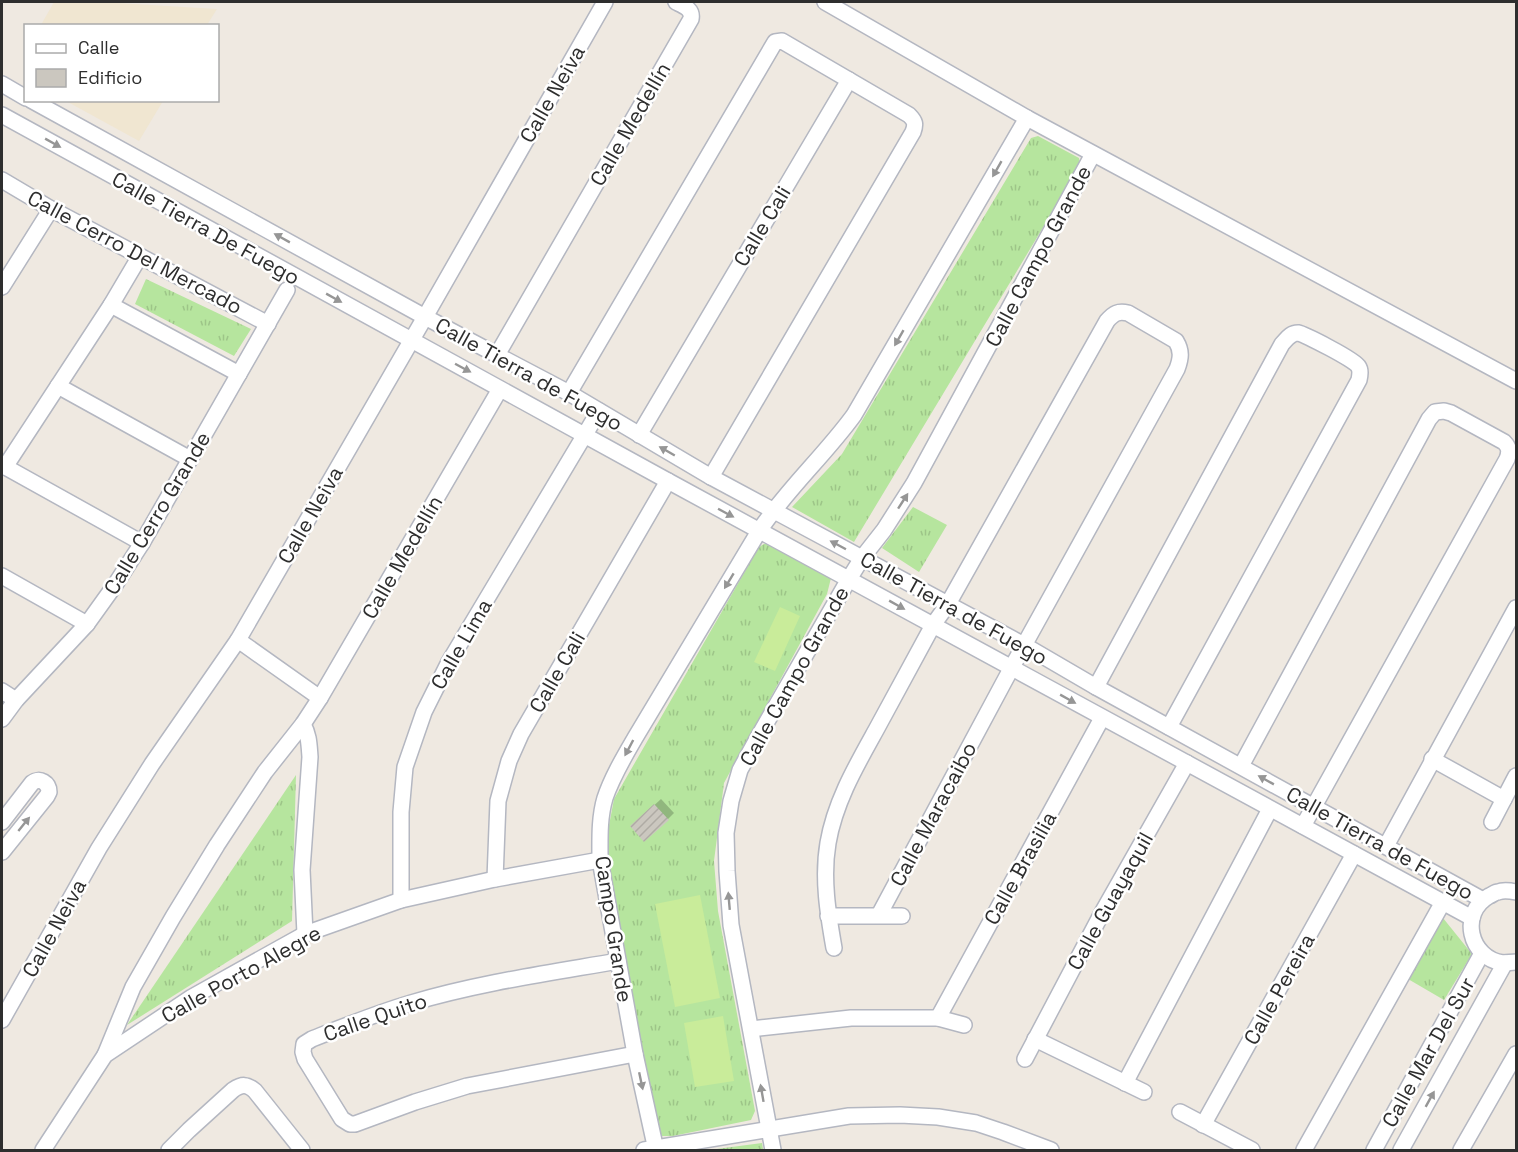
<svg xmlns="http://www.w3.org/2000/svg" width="1518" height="1152" viewBox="0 0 1518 1152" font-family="'Space Grotesk',sans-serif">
  <defs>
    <pattern id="grass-tufts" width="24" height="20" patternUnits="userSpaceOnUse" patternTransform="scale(1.5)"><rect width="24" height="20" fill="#b6e59e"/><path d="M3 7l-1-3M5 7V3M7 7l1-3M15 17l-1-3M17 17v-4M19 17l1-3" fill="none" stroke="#9dc588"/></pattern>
    <pattern id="building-hatch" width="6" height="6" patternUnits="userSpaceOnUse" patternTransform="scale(1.5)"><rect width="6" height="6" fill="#cbc7bf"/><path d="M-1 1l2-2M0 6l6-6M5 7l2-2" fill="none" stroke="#afaba4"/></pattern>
  </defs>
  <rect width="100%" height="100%" fill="#efe9e1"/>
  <g fill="#f0e6d1">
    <path d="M54,2H101L217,9L207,25H41Z"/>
    <path d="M66,101L163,100V101L139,141Z"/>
  </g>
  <g fill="url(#grass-tufts)">
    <path d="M1038,136L1079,158L1080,166L854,542L792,507L842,454L1031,138Z"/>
    <path d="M146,279L251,329L234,356L135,304Z"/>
    <path d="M913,507L947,525L919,572L882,548Z"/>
    <path d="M764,544H771L831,578L827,594L724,783L714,861L718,911L755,1111L751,1120L673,1136H660L657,1130L607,863V836L614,799L759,547Z"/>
    <path d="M296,775L292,921L127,1025Z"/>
    <path d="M1443,918L1472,954L1444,1000L1408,979Z"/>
    <path d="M762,1143L763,1150H709Z"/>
  </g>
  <g fill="#c9ec9a">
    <path d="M780,607L800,616L775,671L754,662Z"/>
    <path d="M700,895L720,998L675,1007L655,904Z"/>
    <path d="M723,1016L734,1081L695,1087L684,1023Z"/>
  </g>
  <path fill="#0003" d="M661,799L674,813L668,819L632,826Z"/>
  <path fill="url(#building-hatch)" d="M654,804L669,820L644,842L630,826Z"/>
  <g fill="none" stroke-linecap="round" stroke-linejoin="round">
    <g stroke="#b4b7c1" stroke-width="18">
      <g id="minor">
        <path d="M825,2L1027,118L1516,381"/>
        <path d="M2,84L26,98"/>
        <path d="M31,100L425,317L569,393L711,477L1024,645L1096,687L1483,900"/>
        <path d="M2,115L668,481L1472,918"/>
        <path d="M2,180L51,209L268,324"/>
        <path d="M2,287L51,209"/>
        <path d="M111,305L239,374"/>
        <path d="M497,355L691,19C693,9 684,6 676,2"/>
        <path d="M58,386L190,459"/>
        <path d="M569,393L775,42L782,41L909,115C915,121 916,124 913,132L711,477"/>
        <path d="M639,435L849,80"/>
        <path d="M2,465L142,543"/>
        <path d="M5,467L111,305L140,256"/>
        <path d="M2,576L87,624"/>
        <path d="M238,640L320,698"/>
        <path d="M1096,687L1282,344C1287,339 1290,333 1298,333C1304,334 1355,360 1358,366C1361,370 1360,375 1359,380L1169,727"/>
        <path d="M2,691L16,700"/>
        <path d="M2,719L16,700L87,624L115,585L142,543L287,290"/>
        <path d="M303,724C309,735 309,744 310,757L302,870L305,934"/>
        <path d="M1432,759L1504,799"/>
        <path d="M1241,766L1429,419L1435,412L1444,411L1451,413L1504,442C1509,447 1510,451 1507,459L1303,826"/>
        <path d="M2,822L32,783C40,777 49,783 49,792L47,796L2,852"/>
        <path d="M1492,822L1516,776"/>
        <path d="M1386,846L1516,608"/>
        <path d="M495,879L498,801L509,761L521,734L668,481"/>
        <path d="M1516,892C1511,891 1503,890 1498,892C1495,892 1492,895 1489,896C1459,913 1469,958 1503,963C1507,963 1512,962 1516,962"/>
        <path d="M401,900V812L405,767L424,712L449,662L599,411"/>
        <path d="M828,916H902"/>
        <path d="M834,948C828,914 822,878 828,843C835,802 856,766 876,730C895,695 914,660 933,625L948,604L1107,321C1114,313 1118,311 1128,313L1176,341C1182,351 1181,358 1177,369L1012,667L879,915"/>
        <path d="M618,961C549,973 478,983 411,1003C377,1013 345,1026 312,1039L304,1044L303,1052L305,1059L342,1119L350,1124H355L415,1102L467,1086L635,1054"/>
        <path d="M938,1018L1102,718"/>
        <path d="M2,1020L99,848L152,764L238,640L425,317L605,2"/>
        <path d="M751,1029L851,1018H938L964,1025"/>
        <path d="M1035,1039L1144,1092"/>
        <path d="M105,1055L133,987L173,917L217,845L265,772L303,724L320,698L500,389"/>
        <path d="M1025,1059L1102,913L1187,763"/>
        <path d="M1125,1083L1270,809"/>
        <path d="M1180,1112L1252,1150"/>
        <path d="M1203,1125L1354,854"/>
        <path d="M43,1150L105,1055L192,997L305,934L401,900L495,879L600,860"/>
        <path d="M169,1150L189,1130L233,1090C242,1084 247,1084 255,1091L302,1150"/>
        <path d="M644,1150L849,1116L900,1115L938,1117L976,1123L1003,1132L1051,1150"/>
        <path d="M656,1150L635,1054L600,860C600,840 599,818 605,798C612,777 624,757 635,738L759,531C787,489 825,455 854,415L1027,118"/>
        <path d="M773,1150L731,925L727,871L726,833L731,801L740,770L757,739L849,579L862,558L884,530L914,483L1093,154"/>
        <path d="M1304,1150L1443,902"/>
        <path d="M1374,1150L1482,953"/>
        <path d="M1401,1150L1505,963"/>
        <path d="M1461,1150L1516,1054"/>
      </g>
    </g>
    <use href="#minor" stroke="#fff" stroke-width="15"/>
  </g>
  <defs><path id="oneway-solid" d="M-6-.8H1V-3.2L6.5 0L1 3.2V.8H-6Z" transform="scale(1.5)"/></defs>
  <g fill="#969696">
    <use href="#oneway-solid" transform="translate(53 143) rotate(29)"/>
    <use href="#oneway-solid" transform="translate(997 169) rotate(120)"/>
    <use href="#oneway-solid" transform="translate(282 238) rotate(-151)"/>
    <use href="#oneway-solid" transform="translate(334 298) rotate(29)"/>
    <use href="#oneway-solid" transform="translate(899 338) rotate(120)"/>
    <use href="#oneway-solid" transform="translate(463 368) rotate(28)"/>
    <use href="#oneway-solid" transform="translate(667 451) rotate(-150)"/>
    <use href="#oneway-solid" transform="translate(903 501) rotate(-57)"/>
    <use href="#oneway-solid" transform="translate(726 513) rotate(28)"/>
    <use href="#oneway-solid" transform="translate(838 545) rotate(-152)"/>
    <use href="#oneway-solid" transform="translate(729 581) rotate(121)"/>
    <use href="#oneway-solid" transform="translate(897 605) rotate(29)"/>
    <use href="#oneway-solid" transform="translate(1068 699) rotate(29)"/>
    <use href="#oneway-solid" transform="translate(629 748) rotate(118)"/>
    <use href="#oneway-solid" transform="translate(1266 780) rotate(-151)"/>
    <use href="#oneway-solid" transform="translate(24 824) rotate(-51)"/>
    <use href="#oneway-solid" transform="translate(729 901) rotate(-95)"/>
    <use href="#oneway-solid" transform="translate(641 1081) rotate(78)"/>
    <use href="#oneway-solid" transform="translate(762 1093) rotate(-100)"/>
    <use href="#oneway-solid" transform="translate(1430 1099) rotate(-61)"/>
  </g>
  <g text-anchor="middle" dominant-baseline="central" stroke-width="5" stroke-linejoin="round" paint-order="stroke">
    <g font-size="21" fill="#2e2e2e" stroke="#fff">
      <text transform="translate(552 94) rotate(-60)">Calle Neiva</text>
      <text transform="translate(630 124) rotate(-60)">Calle Medellín</text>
      <text transform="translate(762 226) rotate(-59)">Calle Cali</text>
      <text transform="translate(206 228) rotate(29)">Calle Tierra De Fuego</text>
      <text transform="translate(135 252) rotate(28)">Calle Cerro Del Mercado</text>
      <text transform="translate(1038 256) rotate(-62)">Calle Campo Grande</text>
      <text transform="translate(529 374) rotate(29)">Calle Tierra de Fuego</text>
      <text transform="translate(157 513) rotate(-59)">Calle Cerro Grande</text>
      <text transform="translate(310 515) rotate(-60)">Calle Neiva</text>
      <text transform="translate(402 557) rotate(-60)">Calle Medellín</text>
      <text transform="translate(954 608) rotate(29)">Calle Tierra de Fuego</text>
      <text transform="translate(461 644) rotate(-60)">Calle Lima</text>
      <text transform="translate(557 672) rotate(-60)">Calle Cali</text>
      <text transform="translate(794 676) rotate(-61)">Calle Campo Grande</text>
      <text transform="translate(933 814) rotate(-62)">Calle Maracaibo</text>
      <text transform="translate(1380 843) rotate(29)">Calle Tierra de Fuego</text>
      <text transform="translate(1020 868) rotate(-61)">Calle Brasilia</text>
      <text transform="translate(1110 901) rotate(-61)">Calle Guayaquil</text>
      <text transform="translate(54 928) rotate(-61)">Calle Neiva</text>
      <text transform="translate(614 929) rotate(81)">Campo Grande</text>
      <text transform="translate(241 974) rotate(-29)">Calle Porto Alegre</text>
      <text transform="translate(1279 989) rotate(-61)">Calle Pereira</text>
      <text transform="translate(375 1017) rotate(-19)">Calle Quito</text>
      <text transform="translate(1428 1052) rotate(-61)">Calle Mar Del Sur</text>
    </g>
  </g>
  <rect width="1518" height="1152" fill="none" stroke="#2e2e2e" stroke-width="6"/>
  <rect x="24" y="24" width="195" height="78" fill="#ffffff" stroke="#ababab" stroke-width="1.5"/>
  <rect x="36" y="44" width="30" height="9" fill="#ffffff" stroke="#ababab" stroke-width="1.5"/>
  <text x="78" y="54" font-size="18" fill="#2e2e2e">Calle</text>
  <rect x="36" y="69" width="30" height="18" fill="#cbc7bf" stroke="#ababab" stroke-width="1.5"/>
  <text x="78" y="84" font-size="18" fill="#2e2e2e">Edificio</text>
</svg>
